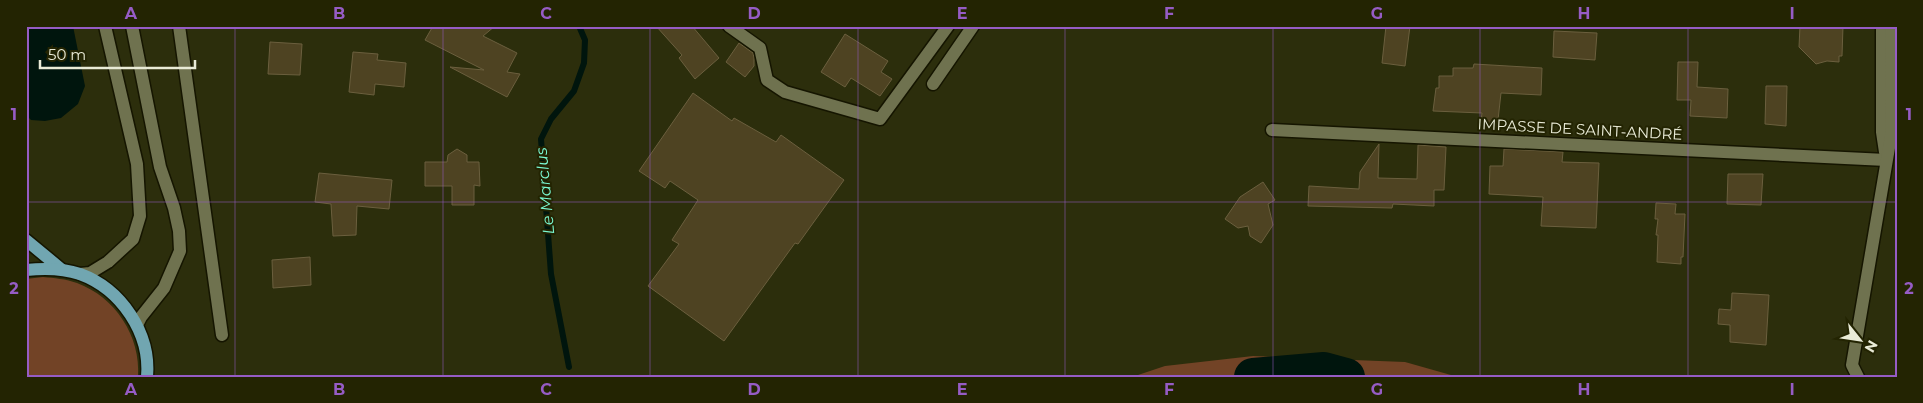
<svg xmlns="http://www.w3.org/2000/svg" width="1923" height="403" viewBox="0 0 1923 403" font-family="Montserrat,sans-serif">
  <rect width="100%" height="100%" fill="#2c2e0c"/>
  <g fill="#724326">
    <path d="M43,277C54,278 66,279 77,283C115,297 141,336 138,377H26V279Z"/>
    <path d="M1253,356L1405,362L1458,377H1132L1165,366Z"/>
  </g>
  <path fill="#00150d" d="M26,26H73L85,86L78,104L61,118L45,121L31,120L26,115Z"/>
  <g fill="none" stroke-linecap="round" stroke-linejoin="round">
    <path stroke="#00150d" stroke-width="6" d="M569,367L551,274L541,139L551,119L574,91L584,63L585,40L579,26"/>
    <path stroke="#00150d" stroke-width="38" d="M1253,377L1324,371L1346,377"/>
  </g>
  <g fill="#4e4322" stroke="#6b5f3e">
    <path d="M433,26H495L483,36L517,53L507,72L520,74L507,97L450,67L484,70L425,40Z"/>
    <path d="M656,26H692L719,58L695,79L679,58L682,55Z"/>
    <path d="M1386,26H1410L1405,66L1382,63Z"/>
    <path d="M1800,26H1843L1842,56H1839V62L1827,61L1816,64L1799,47Z"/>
    <path d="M1554,31L1597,33L1595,60L1553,57Z"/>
    <path d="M845,34L888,61L881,72L892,79L880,96L851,78L845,87L821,72Z"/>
    <path d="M270,42L302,44L300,75L268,74Z"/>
    <path d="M739,43L753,53L754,58V66L745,77L726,62Z"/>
    <path d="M353,52L378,54L377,60L406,63L404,87L375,84L374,95L349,92Z"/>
    <path d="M1678,62H1698L1697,87L1728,89L1727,118L1690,116L1691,100H1677Z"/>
    <path d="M1474,64L1542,68L1541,95L1501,93L1497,129L1480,128L1482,113L1433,111L1436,88H1439V76H1453V68H1473Z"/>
    <path d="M1766,86H1787L1786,126L1765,124Z"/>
    <path d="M693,93L732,121L734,118L776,142L781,135L844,180L798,244L795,243L724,341L648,286L679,244L672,240L698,200L670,181L665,188L639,171Z"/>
    <path d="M1379,144L1378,178L1417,179L1418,145L1446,147L1444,190H1434V206L1393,204L1392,208L1308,206L1309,186L1359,189L1360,172Z"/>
    <path d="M457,149L467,155V162H479L480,186L474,185V205H452V186H425V162H447L448,155Z"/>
    <path d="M1504,149L1563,152L1562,162L1599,163L1596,228L1541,226L1543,197L1489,194L1490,166H1503Z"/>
    <path d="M319,173L392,180L389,209L357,206L356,235L333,236L331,204L315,202Z"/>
    <path d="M1728,174H1763L1761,205L1727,204Z"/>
    <path d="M1263,182L1275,200L1268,204L1273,225L1261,243L1250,236L1248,226L1238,228L1225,219L1240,197Z"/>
    <path d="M1656,203L1676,204L1675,214H1685L1683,257H1681V264L1657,262L1658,235H1656L1658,219H1655Z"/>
    <path d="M310,257L311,285L273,288L272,260Z"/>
    <path d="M1732,293L1769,295L1766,345L1730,342V325L1718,324L1719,309L1731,310Z"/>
  </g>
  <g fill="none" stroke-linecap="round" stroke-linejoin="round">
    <g stroke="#151500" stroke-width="15">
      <g id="minor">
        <path d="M132,26L160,167L174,208L179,231L180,251L164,288L141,317L137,325"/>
        <path d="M179,26L222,335"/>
        <path d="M729,26L760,48L767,80L785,92L880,119L948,26"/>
        <path d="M1882,26V132L1885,152"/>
        <path d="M933,84L973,26"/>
        <path d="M1272,130L1886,160"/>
        <path d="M80,274L90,273L108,262L133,239L140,216L137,164L105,26"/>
        <path d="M1858,377L1852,365L1891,136L1892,26"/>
      </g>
    </g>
    <g stroke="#151500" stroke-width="15">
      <g id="major">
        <path d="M26,240L61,269"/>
        <path d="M26,270C44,268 62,268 80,274C121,289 151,333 147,377"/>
      </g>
    </g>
    <use href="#minor" stroke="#6f724f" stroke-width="12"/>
    <use href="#major" stroke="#71a6b1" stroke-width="12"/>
  </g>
  <path fill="none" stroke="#965cc5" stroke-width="1" stroke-opacity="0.55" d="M235,26V377M443,26V377M650,26V377M858,26V377M1065,26V377M1273,26V377M1480,26V377M1688,26V377M26,202H1897"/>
  <g text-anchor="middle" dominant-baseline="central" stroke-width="4" stroke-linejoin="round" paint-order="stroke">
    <g font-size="15" fill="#e9ebd7" stroke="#232402">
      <text transform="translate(1580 129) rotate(3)">IMPASSE DE SAINT-ANDRÉ</text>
    </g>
    <g font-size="16" font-style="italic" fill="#7af9d3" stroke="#232402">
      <text transform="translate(545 191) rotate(-95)">Le Marclus</text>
    </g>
  </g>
  <rect width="1923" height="403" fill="none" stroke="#232402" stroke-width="55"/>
  <g transform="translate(1860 340) rotate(120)" stroke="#232402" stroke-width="4" paint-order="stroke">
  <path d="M0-4L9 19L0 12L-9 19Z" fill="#e9ebd7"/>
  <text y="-8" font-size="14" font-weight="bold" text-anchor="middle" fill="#e9ebd7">N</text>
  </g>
  <path d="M40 60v8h155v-8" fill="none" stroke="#e9ebd7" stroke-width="2.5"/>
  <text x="48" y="60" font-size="15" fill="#e9ebd7" stroke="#232402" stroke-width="4" paint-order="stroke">50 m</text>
  <rect x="28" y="28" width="1868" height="348" fill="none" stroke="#965cc5" stroke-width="2"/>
  <g font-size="16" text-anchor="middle" font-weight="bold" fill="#965cc5">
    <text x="131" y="19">A</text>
    <text x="339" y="19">B</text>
    <text x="546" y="19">C</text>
    <text x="754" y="19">D</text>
    <text x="962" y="19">E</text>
    <text x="1169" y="19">F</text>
    <text x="1377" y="19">G</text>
    <text x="1584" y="19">H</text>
    <text x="1792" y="19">I</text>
    <text x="14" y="120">1</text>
    <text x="1909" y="120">1</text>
    <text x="14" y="294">2</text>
    <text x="1909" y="294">2</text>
    <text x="131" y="395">A</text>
    <text x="339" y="395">B</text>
    <text x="546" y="395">C</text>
    <text x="754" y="395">D</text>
    <text x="962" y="395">E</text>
    <text x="1169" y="395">F</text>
    <text x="1377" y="395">G</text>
    <text x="1584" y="395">H</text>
    <text x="1792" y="395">I</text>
  </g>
</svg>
